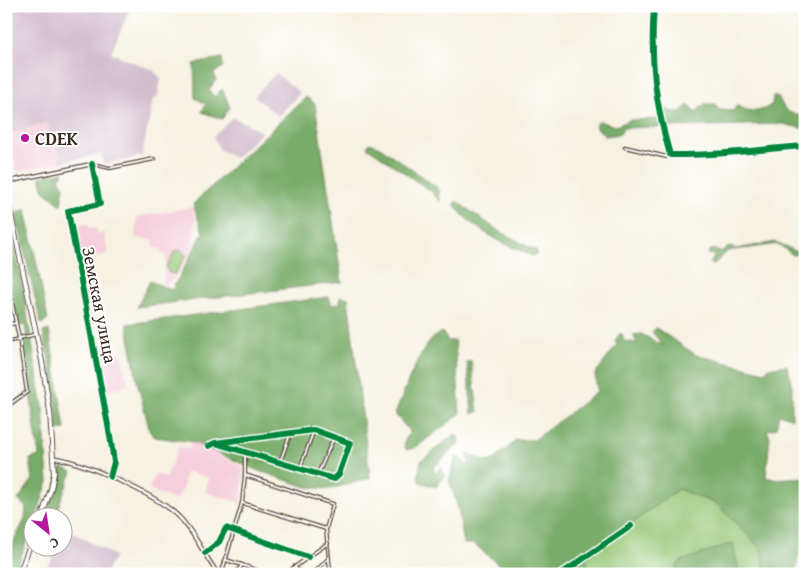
<svg xmlns="http://www.w3.org/2000/svg" width="811" height="580" viewBox="0 0 811 580" font-family="'Gentium Book Plus',serif">
  <rect width="100%" height="100%" fill="#fff"/>
  <filter id="ink" filterUnits="userSpaceOnUse"><feTurbulence type="fractalNoise" baseFrequency=".02" numOctaves="2"/><feDisplacementMap in="SourceGraphic" scale="10" xChannelSelector="R" yChannelSelector="G"/><feConvolveMatrix kernelMatrix="1 2 1 2 8 2 1 2 1" color-interpolation-filters="sRGB"/></filter>
  <filter id="wash" filterUnits="userSpaceOnUse"><feTurbulence type="fractalNoise" baseFrequency=".0096" numOctaves="4" result="noise"/><feDisplacementMap in="SourceGraphic" scale="20" xChannelSelector="R" yChannelSelector="G"/><feGaussianBlur stdDeviation="1.12" result="paint"/><feColorMatrix in="noise" values="0 0 0 0 0 0 0 0 0 0 0 0 0 0 0 0 0 1.4 0 .05"/><feComposite in="paint" operator="in"/></filter>
  <g filter="url(#wash)">
    <rect width="100%" height="100%" fill="#f6f1e1"/>
    <g fill="#f5cfdb">
      <path d="M47,122L51,137H54L60,163L17,172L8,134Z"/>
      <path d="M192,207L196,218L191,252L174,279L165,285L163,284L166,255L160,253L161,249L153,248L154,240L135,238L137,217Z"/>
      <path d="M88,224L90,229L96,228L97,233H104L108,254L81,259L74,227Z"/>
      <path d="M122,353L128,385L106,392L99,357Z"/>
      <path d="M192,442L244,468L241,503L205,492L209,478L186,471L183,487L176,501L149,489L155,474L166,478L179,446L189,449Z"/>
    </g>
    <g fill="#d1bdcc">
      <path d="M6,6H131L111,53L153,70L161,79L157,98L153,99L142,156L104,165L101,154L60,163L55,137H51L47,122L8,134Z"/>
      <path d="M276,73L300,93L278,116L254,96Z"/>
      <path d="M233,117L262,132L235,158L220,150L213,137Z"/>
      <path d="M68,530L115,556L105,574H43L58,548H62L63,539Z"/>
    </g>
    <g fill="#96c777" stroke="#68784a">
      <path d="M181,250L186,255L176,274L169,273L166,267L175,251Z"/>
      <path d="M678,489L717,504L763,551L767,574H590L585,558Z"/>
    </g>
    <g fill="#78ac68" stroke="#5a6b43">
      <path d="M222,58L223,67L214,73L216,80L209,90L214,97L222,89L230,107L222,119L202,112L206,104L195,98L194,64Z"/>
      <path d="M773,96L779,98C785,112 790,115 805,115V129L783,124L623,128L620,134L605,136L595,126L599,121L616,126L630,120L662,119L661,112L667,109L671,112H680L688,105L696,112L705,104H715L719,110L734,111L736,105C748,112 760,114 772,104Z"/>
      <path d="M306,97L315,104L342,282L137,307L150,281L172,290L203,233L193,204Z"/>
      <path d="M370,143L380,147L439,189L440,202L432,192L367,147Z"/>
      <path d="M64,172L59,179L64,187L61,205L44,191L40,177Z"/>
      <path d="M456,201L499,231L537,251V254L532,256C505,244 470,229 454,204Z"/>
      <path d="M26,209L48,320L41,324L16,214Z"/>
      <path d="M6,217L19,267L43,407L48,482L36,517L32,518V528L14,574H6V557L25,519L26,507L18,500L33,479L30,459L39,456L30,395L6,412V408L29,391L22,340L27,339L25,326L18,325L6,262Z"/>
      <path d="M776,242L802,254L793,255L778,244L728,251L713,265L710,263L715,256L708,254L709,251L713,249L720,252L729,247L737,249Z"/>
      <path d="M340,296L348,298L370,478L330,489L306,487L254,469L192,442L155,437L150,432L137,381L127,324L329,297L332,305L340,303Z"/>
      <path d="M656,328L696,355L765,372L768,368L787,365L792,385V419L779,414L776,428L767,430L770,437L766,477L773,479L805,477V526L795,574H766L761,549L717,504L678,489L586,558L590,574H566L563,570L557,574H510L474,544H464L458,508L449,480L456,456L470,467L467,453L487,462L496,459C501,450 512,447 515,440H534L597,392L595,374L617,345L615,341L620,333L623,335V341L637,343L633,335L641,334L664,346L652,332Z"/>
      <path d="M49,330L65,429L58,431L53,377L43,332Z"/>
      <path d="M442,332L448,341H455L460,414L415,448L406,450L404,442L410,432L395,414C405,392 420,341 442,332Z"/>
      <path d="M471,361L478,412L472,414L467,362Z"/>
      <path d="M455,434L459,438V444L433,468L435,474L441,467L445,476L436,487L420,482L418,477L421,461Z"/>
      <path d="M62,467L72,472L54,517H46Z"/>
      <path d="M733,543L739,574H680L676,567L681,561Z"/>
    </g>
  </g>
  <g filter="url(#ink)">
    <g fill="none" stroke-linecap="round" stroke-linejoin="round">
      <g stroke="#57483b" stroke-width="4.5">
        <g id="minor">
          <path d="M654,6C650,61 655,102 670,155C715,156 760,149 805,146"/>
          <path d="M625,147L667,157L670,155"/>
          <path d="M6,273L19,338L27,392L6,407"/>
          <path d="M6,325L16,323"/>
          <path d="M19,338L37,334"/>
          <path d="M6,342L20,339"/>
          <path d="M209,446L215,443L314,430L350,443L339,474L334,479L215,443"/>
          <path d="M280,462L291,432"/>
          <path d="M300,468L314,430"/>
          <path d="M318,474L334,437"/>
          <path d="M245,475V452"/>
          <path d="M110,476L114,462L110,436L68,211L100,204L92,164L110,168L154,159"/>
          <path d="M242,503L326,529"/>
          <path d="M205,553L219,542L226,528L308,557"/>
          <path d="M226,560L242,565"/>
          <path d="M294,567L303,574"/>
          <path d="M222,572L242,503L245,475L333,504L326,529L330,570"/>
          <path d="M236,574L242,565L267,574"/>
          <path d="M285,574L328,543"/>
          <path d="M313,574L327,560"/>
          <path d="M561,574L631,526"/>
        </g>
      </g>
      <g stroke="#57483b" stroke-width="5">
        <g id="tertiary">
          <path d="M6,182L92,164"/>
          <path d="M54,458C82,461 159,496 179,517C195,533 204,555 218,574"/>
        </g>
      </g>
      <g stroke="#57483b" stroke-width="6">
        <g id="primary">
          <path d="M6,191L42,361L50,412L54,473L51,489L41,518"/>
          <path d="M19,574L32,540"/>
        </g>
      </g>
      <use href="#minor" stroke="#fff" stroke-width="2"/>
      <use href="#tertiary" stroke="#fff" stroke-width="2.5"/>
      <use href="#primary" stroke="#fff" stroke-width="4"/>
      <g stroke="#fff" stroke-width="9">
        <g id="cycleway">
          <path d="M654,6C650,61 655,102 670,155C715,156 760,149 805,146"/>
          <path d="M92,164L100,204L68,211L110,436L114,462L110,477"/>
          <path d="M209,446L215,443L314,430L350,443L339,474L334,479L215,443"/>
          <path d="M205,553L219,542L226,528L308,557"/>
          <path d="M561,574L631,526"/>
        </g>
      </g>
      <use href="#cycleway" stroke="#00873e" stroke-width="6"/>
    </g>
  </g>
  <circle fill="#b5179e" stroke="#fff" stroke-width="2" cx="25" cy="138" r="5"/>
  <g text-anchor="middle" dominant-baseline="central" stroke-width="4" stroke-linejoin="round" paint-order="stroke">
    <g font-size="18" font-weight="bold" fill="#3b2a1e" stroke="#fff" text-anchor="start">
      <text x="35" y="138">CDEK</text>
    </g>
    <g font-size="18" fill="#3b2a1e" stroke="#fff">
      <text transform="translate(100 305) rotate(79)">Земская улица</text>
    </g>
  </g>
  <rect width="811" height="580" fill="none" stroke="#fff" stroke-width="25"/>
  <g transform="translate(48 532) rotate(150)"><circle r="24" fill="#ffffff" stroke="#b1aaa5"/>
  <path d="M0-4L9 19L0 12L-9 19Z" fill="#b5179e"/>
  <text y="-8" font-size="14" font-weight="bold" text-anchor="middle" fill="#3b2a1e">С</text>
  </g>
</svg>
